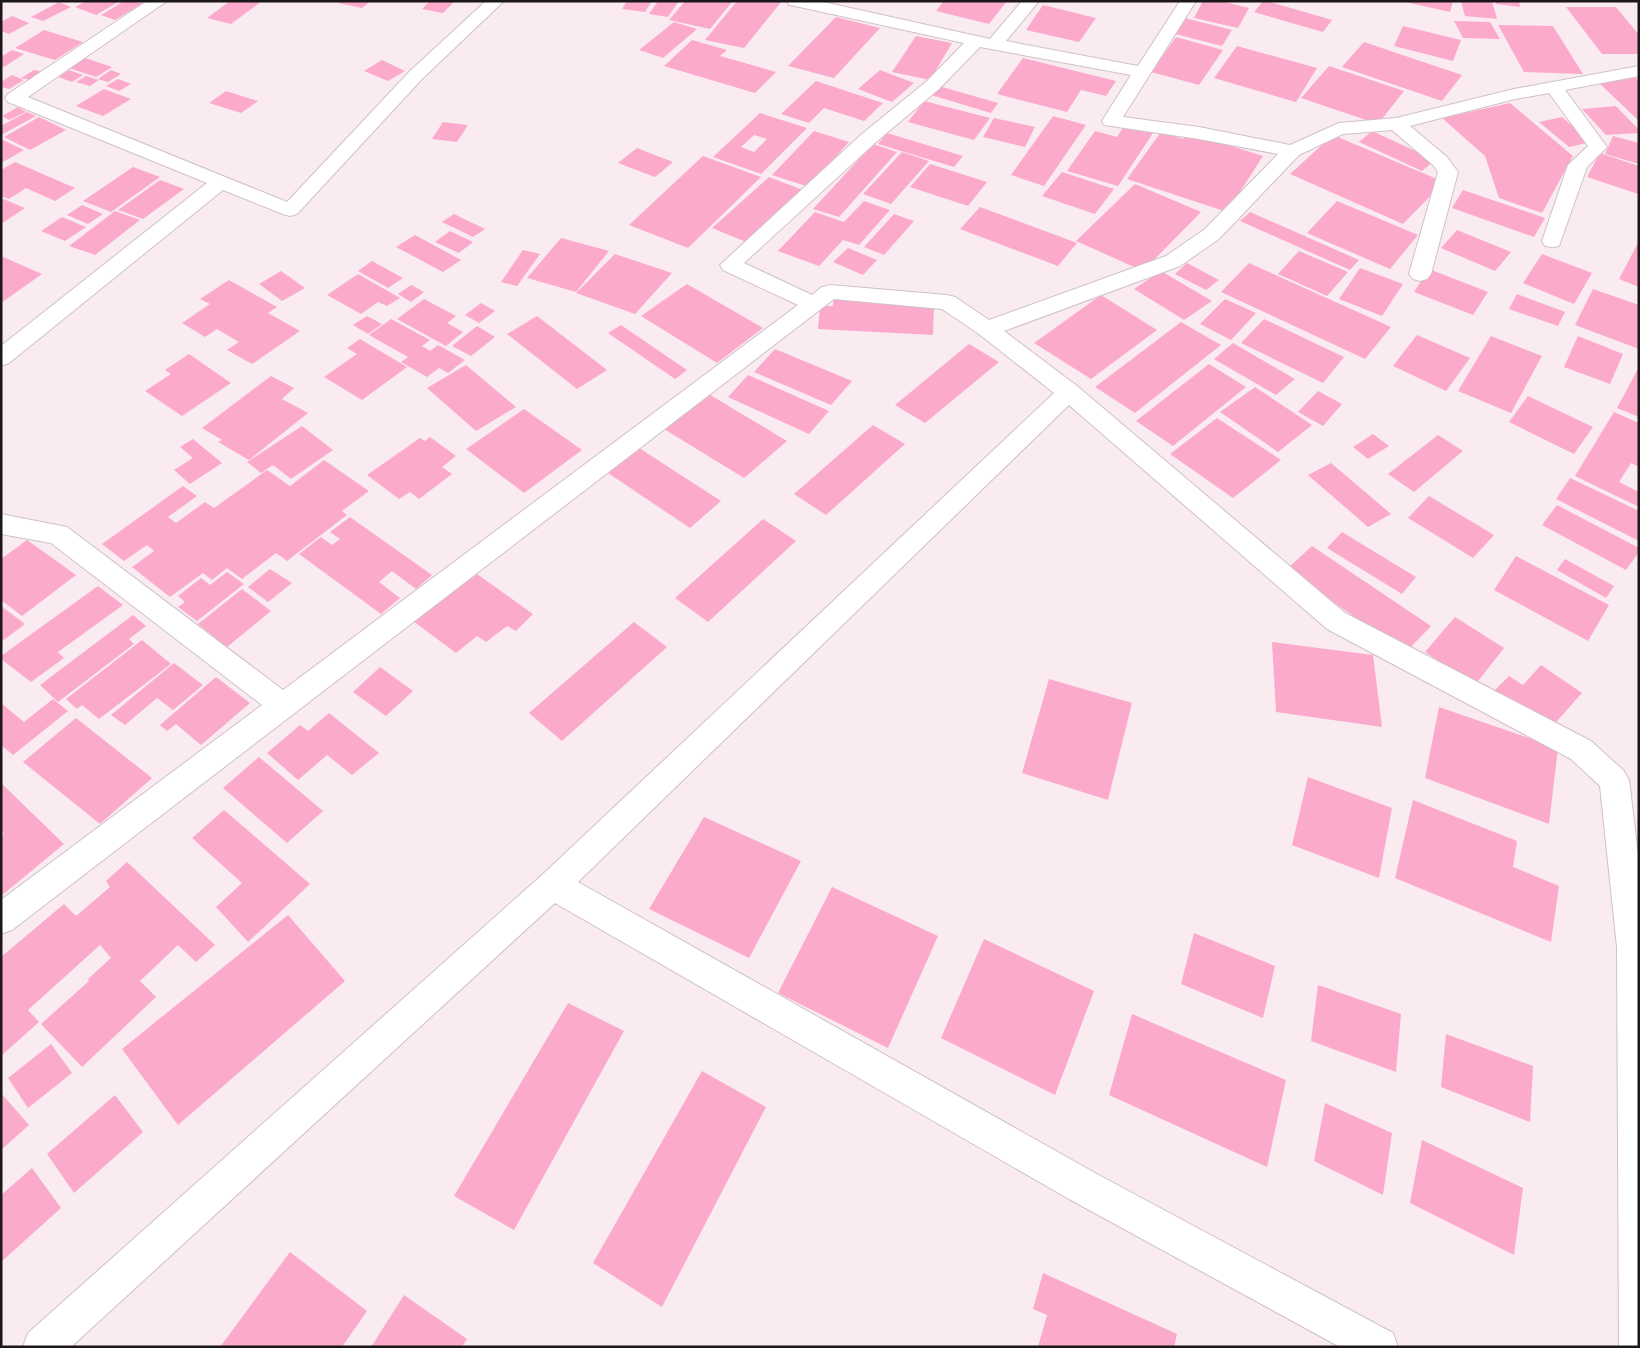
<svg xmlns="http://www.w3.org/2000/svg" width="1640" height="1348" viewBox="0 0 1640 1348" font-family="'PT Sans Narrow',sans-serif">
  <rect width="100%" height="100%" fill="#faebf1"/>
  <g fill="#fcaacc" fill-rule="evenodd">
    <path d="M86,1H120L96,15L75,7Z"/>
    <path d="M124,1L143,3L115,20L101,15Z"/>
    <path d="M230,1H262L231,24L207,18Z"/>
    <path d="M340,1H371L362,8L338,3Z"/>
    <path d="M430,1H455L443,13L422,9Z"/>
    <path d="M627,1H652L645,12L622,9Z"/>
    <path d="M658,1H679L668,17L649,14Z"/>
    <path d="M685,1H730L732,2L710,29L669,20Z"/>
    <path d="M737,1H782L744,48L705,40Z"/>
    <path d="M944,1H1007L989,24L936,11Z"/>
    <path d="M1203,1H1221L1249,8L1238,28L1194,18Z"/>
    <path d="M1263,1H1267L1332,20L1323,32L1254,12Z"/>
    <path d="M1401,1H1453L1450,12Z"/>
    <path d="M1461,1H1492L1497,19L1465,16Z"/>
    <path d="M1495,1H1519L1520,7L1496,4Z"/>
    <path d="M59,2L71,7L43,21L31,17Z"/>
    <path d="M1043,5L1096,18L1079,42L1026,30Z"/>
    <path d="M1566,7H1616L1639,35V54H1602Z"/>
    <path d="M12,16L29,23L9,34L1,31V22Z"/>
    <path d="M836,17L880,28L834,78L788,66Z"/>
    <path d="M1185,18L1232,30L1222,46L1175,34Z"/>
    <path d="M1454,21L1490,22L1500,39L1463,38Z"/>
    <path d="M674,22L697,29L663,58L639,50Z"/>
    <path d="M1498,25L1553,26L1583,74L1524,72Z"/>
    <path d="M1403,26L1461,40L1453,61L1394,46Z"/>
    <path d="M44,30L83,42L55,60L15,48Z"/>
    <path d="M916,36L952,43L930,80L892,72Z"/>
    <path d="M1176,37L1223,50L1199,85L1151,72Z"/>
    <path d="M692,40L727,50L720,56L776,72L755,93L664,66Z"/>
    <path d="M1364,42L1462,75L1442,101L1342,67Z"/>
    <path d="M1237,46L1317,68L1296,102L1214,78Z"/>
    <path d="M12,50L24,54L4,67L1,66V57Z"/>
    <path d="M85,58L112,67L96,77L69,68Z"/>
    <path d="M1023,58L1116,81L1106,96L1081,90L1067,112L997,94Z"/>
    <path d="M382,60L405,71L388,81L364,71Z"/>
    <path d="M1329,66L1404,91L1378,124L1301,98Z"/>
    <path d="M34,70L44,72L32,80L21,78Z"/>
    <path d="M69,70L83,75L72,82L58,77Z"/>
    <path d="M111,70L121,74L108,82L98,79Z"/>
    <path d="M880,70L914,83L892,102L858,89Z"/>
    <path d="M12,75L24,80L9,89L1,87V82Z"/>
    <path d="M86,76L99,80L90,86L76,82Z"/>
    <path d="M1634,77L1639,81V121L1597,81Z"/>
    <path d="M118,79L131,84L119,91L106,86Z"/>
    <path d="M816,81L883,103L864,121L824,108L809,123L781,114Z"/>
    <path d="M939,86L998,103L991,113L931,95Z"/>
    <path d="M104,89L131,99L103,116L76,106Z"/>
    <path d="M226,91L258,101L241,113L209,103Z"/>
    <path d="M924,101L990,118L974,140L908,122Z"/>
    <path d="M1510,103L1573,156L1542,213L1499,198L1485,156L1442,118Z"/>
    <path d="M1616,106L1639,130V133L1606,135L1582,109Z"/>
    <path d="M18,107L26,112L9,120L2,116Z"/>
    <path d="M27,112L36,116L3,134L1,133V126Z"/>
    <path d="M760,113L807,128L761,174L713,157ZM754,135L767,139L754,152L741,147Z"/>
    <path d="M1053,116L1086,125L1044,186L1011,175Z"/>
    <path d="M39,117L66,130L30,150L4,137Z"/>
    <path d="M1562,117L1591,142L1569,147L1539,122Z"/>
    <path d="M994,118L1035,127L1025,147L983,137Z"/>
    <path d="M443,122L468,125L457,142L432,139Z"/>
    <path d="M1125,125L1153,133L1118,186L1067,171L1095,131L1117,137Z"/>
    <path d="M814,131L849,142L809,187L772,175Z"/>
    <path d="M1372,131L1435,160L1422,171L1359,142Z"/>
    <path d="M1161,132L1183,139L1187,132L1263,156L1227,212L1127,179Z"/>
    <path d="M887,133L963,156L954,167L878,144Z"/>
    <path d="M1333,135L1444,182L1403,224L1290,174Z"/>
    <path d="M1613,136L1639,143V164L1605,154Z"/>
    <path d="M1,139L24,150L1,163Z"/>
    <path d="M873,144L897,152L839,217L813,209Z"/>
    <path d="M637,148L673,162L655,177L618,163Z"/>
    <path d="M902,152L929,161L891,204L863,194Z"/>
    <path d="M1600,153L1639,166L1638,194L1587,177Z"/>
    <path d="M703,156L761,177L688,248L629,225Z"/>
    <path d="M15,162L75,188L55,201L26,188L9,199L1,196V170Z"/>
    <path d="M930,164L987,182L968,206L910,187Z"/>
    <path d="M133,167L160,177L111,212L83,201Z"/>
    <path d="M1062,172L1114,189L1095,214L1042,196Z"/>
    <path d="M769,177L803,190L746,242L712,228Z"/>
    <path d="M160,180L184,189L143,219L118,210Z"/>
    <path d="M1135,184L1201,212L1143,271L1076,241Z"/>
    <path d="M1463,190L1545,218L1534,237L1452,208Z"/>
    <path d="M1,198L25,208L1,224Z"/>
    <path d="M864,201L890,210L859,245L843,240L819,266L778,251L815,212L844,222Z"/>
    <path d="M1337,201L1418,235L1390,269L1307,233Z"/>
    <path d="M82,205L103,214L88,224L67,215Z"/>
    <path d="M980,207L1077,243L1058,266L960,229Z"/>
    <path d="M115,211L140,220L95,255L69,246Z"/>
    <path d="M1250,212L1359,260L1350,270L1240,221Z"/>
    <path d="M454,214L485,229L473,237L442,222Z"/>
    <path d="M894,214L914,221L884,255L864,247Z"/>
    <path d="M62,217L86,227L65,241L41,231Z"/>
    <path d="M1457,230L1511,252L1495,271L1441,248Z"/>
    <path d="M450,231L473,242L459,253L435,242Z"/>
    <path d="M415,235L461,260L443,272L396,247Z"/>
    <path d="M561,238L609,251L576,292L527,278Z"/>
    <path d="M1639,241V287L1619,279Z"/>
    <path d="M848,248L877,260L863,275L833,262Z"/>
    <path d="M523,250L540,254L517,286L501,282Z"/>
    <path d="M1299,251L1348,272L1327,296L1278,274Z"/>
    <path d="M615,254L672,273L635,314L576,293Z"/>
    <path d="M1542,254L1592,273L1574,304L1523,283Z"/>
    <path d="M1,256L42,274L1,303Z"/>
    <path d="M372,261L403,278L388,288L358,271Z"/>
    <path d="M1187,263L1219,280L1206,290L1175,274Z"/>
    <path d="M1249,263L1391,327L1365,359L1221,292Z"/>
    <path d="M1360,268L1403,284L1382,316L1339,299Z"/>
    <path d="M1429,269L1488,292L1473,315L1414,292Z"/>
    <path d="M281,271L305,288L282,301L259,284Z"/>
    <path d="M1161,271L1212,301L1184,320L1134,289Z"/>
    <path d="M358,274L400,298L387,306L378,302L361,314L327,295Z"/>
    <path d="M229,280L277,307L268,313L300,331L252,364L227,350L239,342L217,329L205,337L182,323L210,304L200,299Z"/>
    <path d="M687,284L763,328L717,363L641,316Z"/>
    <path d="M411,285L424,292L411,302L398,294Z"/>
    <path d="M1593,289L1639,305V349L1575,325Z"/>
    <path d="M1517,294L1565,312L1558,326L1509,309Z"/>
    <path d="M1101,295L1157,330L1091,379L1034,343Z"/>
    <path d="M834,296L934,305L933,335L818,329L820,306H833Z"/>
    <path d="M424,299L456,316L447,323L463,332L446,346L397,319Z"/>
    <path d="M1225,299L1256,313L1231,340L1200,324Z"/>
    <path d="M481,303L495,311L479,323L465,315Z"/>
    <path d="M367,316L382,324L368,334L353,325Z"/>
    <path d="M537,316L607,370L577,389L507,334Z"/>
    <path d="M391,319L430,340L422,346L430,351L438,345L465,360L448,373L439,368L427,377L401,362L408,357L369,335Z"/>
    <path d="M1264,319L1344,357L1323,383L1241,343Z"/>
    <path d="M1181,322L1221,345L1135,413L1095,387Z"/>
    <path d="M621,325L687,370L675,379L608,333Z"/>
    <path d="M477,326L495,337L471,356L452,346Z"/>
    <path d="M1417,335L1470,358L1446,391L1393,366Z"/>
    <path d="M1491,336L1542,356L1511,413L1458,391Z"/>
    <path d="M1578,336L1623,354L1610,384L1564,367Z"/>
    <path d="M360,339L407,367L362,400L324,377L357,354L347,348Z"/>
    <path d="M1233,343L1295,379L1276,395L1214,359Z"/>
    <path d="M969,344L999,362L925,423L895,405Z"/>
    <path d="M775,349L852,381L831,405L754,372Z"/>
    <path d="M189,354L231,383L182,416L145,391L171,374L165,370Z"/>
    <path d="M1209,364L1246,387L1173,446L1136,421Z"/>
    <path d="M466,365L516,407L476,431L427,388Z"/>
    <path d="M1639,367V417L1617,408Z"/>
    <path d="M748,375L829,411L809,434L728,397Z"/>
    <path d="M271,376L294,388L282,399L308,413L249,460L218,442L222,440L202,428Z"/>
    <path d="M1255,387L1312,425L1278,452L1220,412Z"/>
    <path d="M1318,391L1342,404L1323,426L1298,412Z"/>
    <path d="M707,393L787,441L744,478L664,429Z"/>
    <path d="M1528,396L1593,427L1574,454L1509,422Z"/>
    <path d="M524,409L582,450L524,493L466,449Z"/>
    <path d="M1614,412L1639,423V467L1631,463L1619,482L1639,492V507L1575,476Z"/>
    <path d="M1217,418L1281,460L1233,498L1170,454Z"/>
    <path d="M873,425L905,444L826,515L794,494Z"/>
    <path d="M302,426L333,450L291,479L273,465L261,473L247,462Z"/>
    <path d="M1373,434L1389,446L1368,459L1353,447Z"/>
    <path d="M1438,435L1463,451L1414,492L1388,474Z"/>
    <path d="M430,437L456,456L442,467L452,474L419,499L410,492L399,499L367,475L420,438L425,441Z"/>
    <path d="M193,439L222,463L190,484L174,470L193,458L180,447Z"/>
    <path d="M636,446L721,501L690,528L605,471Z"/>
    <path d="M324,460L369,491L342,511L347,515L287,561L276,553L242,579L227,568L212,580L203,573L170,597L132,567L154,551L147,545L124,561L102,544L183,486L197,496L168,517L176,523L205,502L214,508L267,470L290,486Z"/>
    <path d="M1331,463L1391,514L1368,527L1308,475Z"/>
    <path d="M1570,478L1639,511V541L1556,499Z"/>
    <path d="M1429,496L1494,535L1473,558L1408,518Z"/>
    <path d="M1557,505L1639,548V552L1626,570L1542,525Z"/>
    <path d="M350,517L432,575L416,589L392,571L379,582L400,598L381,614L299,554L321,537L332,545L340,539L330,532Z"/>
    <path d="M763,519L796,541L708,622L675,598Z"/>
    <path d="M1342,532L1416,577L1402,594L1327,548Z"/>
    <path d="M27,540L76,575L22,616L1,600V559Z"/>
    <path d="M1312,546L1431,626L1406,652L1286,570Z"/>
    <path d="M1516,556L1609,605L1588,641L1494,590Z"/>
    <path d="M1565,559L1614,586L1606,598L1557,570Z"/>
    <path d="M270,569L292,583L268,602L248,587Z"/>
    <path d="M227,572L244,584L197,621L178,607L185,602L178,596L201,578L210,585Z"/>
    <path d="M477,574L533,614L516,631L507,626L486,642L477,636L456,653L413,621Z"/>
    <path d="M98,586L123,605L58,652L64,658L31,682L1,659V656Z"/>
    <path d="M242,589L271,611L227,647L198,624Z"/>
    <path d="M1,606L25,624L1,642Z"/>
    <path d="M133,615L146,626L129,639L134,644L58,702L40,685Z"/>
    <path d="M1455,617L1504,648L1475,685L1425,652Z"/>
    <path d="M634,622L667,647L562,741L529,713Z"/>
    <path d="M142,640L171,664L99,719L82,705L77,709L66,699Z"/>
    <path d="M1272,642L1373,655L1382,727L1276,712Z"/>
    <path d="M174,663L203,685L173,710L157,698L125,725L111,715Z"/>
    <path d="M1541,665L1582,693L1549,730L1494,691L1509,676L1523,685Z"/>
    <path d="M380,667L413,691L386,716L353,692Z"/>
    <path d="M216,677L250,703L201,745L176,724L167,731L160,725Z"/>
    <path d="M1049,679L1132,703L1108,800L1022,773Z"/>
    <path d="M53,699L68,711L13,755L1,745V703L24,722Z"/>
    <path d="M1439,707L1558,748L1549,824L1425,778Z"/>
    <path d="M329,713L379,753L352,775L327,755L298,780L267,753L300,725L308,731Z"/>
    <path d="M76,718L152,778L100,824L23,762Z"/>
    <path d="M259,757L323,811L287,843L223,788Z"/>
    <path d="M1308,777L1392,808L1379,878L1292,845Z"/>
    <path d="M1,783L64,844L1,896V836L4,834L1,831Z"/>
    <path d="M1413,800L1517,841L1513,867L1559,886L1551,942L1395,878Z"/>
    <path d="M224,810L310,884L248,942L216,907L242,883L192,838Z"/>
    <path d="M704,817L801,861L749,958L649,909Z"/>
    <path d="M127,862L215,945L196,962L178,945L140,981L156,997L82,1067L41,1024L89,981L88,979L111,958L100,945L28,1010L39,1022L1,1056V957L64,904L76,916L110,887L106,881Z"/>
    <path d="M832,887L938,936L888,1048L778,993Z"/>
    <path d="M288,915L345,981L178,1125L122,1049Z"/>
    <path d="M1194,933L1275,966L1263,1018L1181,984Z"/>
    <path d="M984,939L1094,991L1055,1095L941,1038Z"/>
    <path d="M1318,985L1401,1014L1396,1072L1311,1041Z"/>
    <path d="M568,1003L624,1031L514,1230L454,1196Z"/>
    <path d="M1132,1014L1286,1080L1267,1167L1109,1095Z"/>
    <path d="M1446,1034L1533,1066L1530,1122L1441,1087Z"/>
    <path d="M51,1044L72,1073L28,1108L8,1078Z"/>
    <path d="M702,1071L766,1107L662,1307L593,1263Z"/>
    <path d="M1,1093L29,1125L1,1150Z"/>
    <path d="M115,1095L143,1132L74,1193L47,1154Z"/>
    <path d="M1325,1103L1392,1133L1383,1195L1314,1161Z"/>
    <path d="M1422,1140L1523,1188L1514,1255L1410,1203Z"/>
    <path d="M32,1168L61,1208L1,1262V1195Z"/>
    <path d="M290,1252L367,1311L342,1347H220Z"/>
    <path d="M1043,1273L1177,1334L1174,1347H1038L1047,1315L1033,1309Z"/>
    <path d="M404,1295L467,1339L462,1347H371Z"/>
  </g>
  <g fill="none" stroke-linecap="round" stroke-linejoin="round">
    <g stroke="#d0c1c7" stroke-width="2">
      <g id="street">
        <path d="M147,1H167L28,97L287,202L410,71L486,1H504L422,79L297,214L290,216L283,214L223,190L9,363L1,366V346L207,183L8,102L5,98L8,94Z"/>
        <path d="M787,1H819L990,39L1022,1H1039L1006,41L1138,66L1180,1H1196L1123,117L1199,127L1290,145L1339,123L1396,118L1514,89L1639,66V76L1565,90L1607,147L1587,167L1559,246L1552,247L1545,246L1542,241L1568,165L1588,146L1549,93L1515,99L1410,126L1447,157L1458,172L1431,274L1427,279L1420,281L1413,279L1409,274L1438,172L1433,165L1392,130L1343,134L1299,155L1219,239L1180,266L1004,331L1077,386L1345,613L1591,741L1624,771L1629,780L1639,863V1347H1619L1617,947L1600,786L1571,759L1327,629L1069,405L578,882L1095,1173L1393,1333L1398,1347H1340L1069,1199L555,903L71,1347H23L28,1333L542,875L1054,393L979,334L942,309L834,299L12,930L1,934V900L262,705L51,543L1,534V514L67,527L283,690L798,305L723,270L720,265L862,134L927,81L964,43L795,6L789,5ZM980,47L1131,75L1102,121L1104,125L1199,139L1278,154L1205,229L1166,256L989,320L955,297L947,295L830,285L822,287L812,295L744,263L876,142L939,89Z"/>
      </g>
    </g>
    <use href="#street" fill="#fff" fill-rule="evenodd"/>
  </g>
  <rect width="1640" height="1348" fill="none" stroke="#1c1719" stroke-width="5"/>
</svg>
